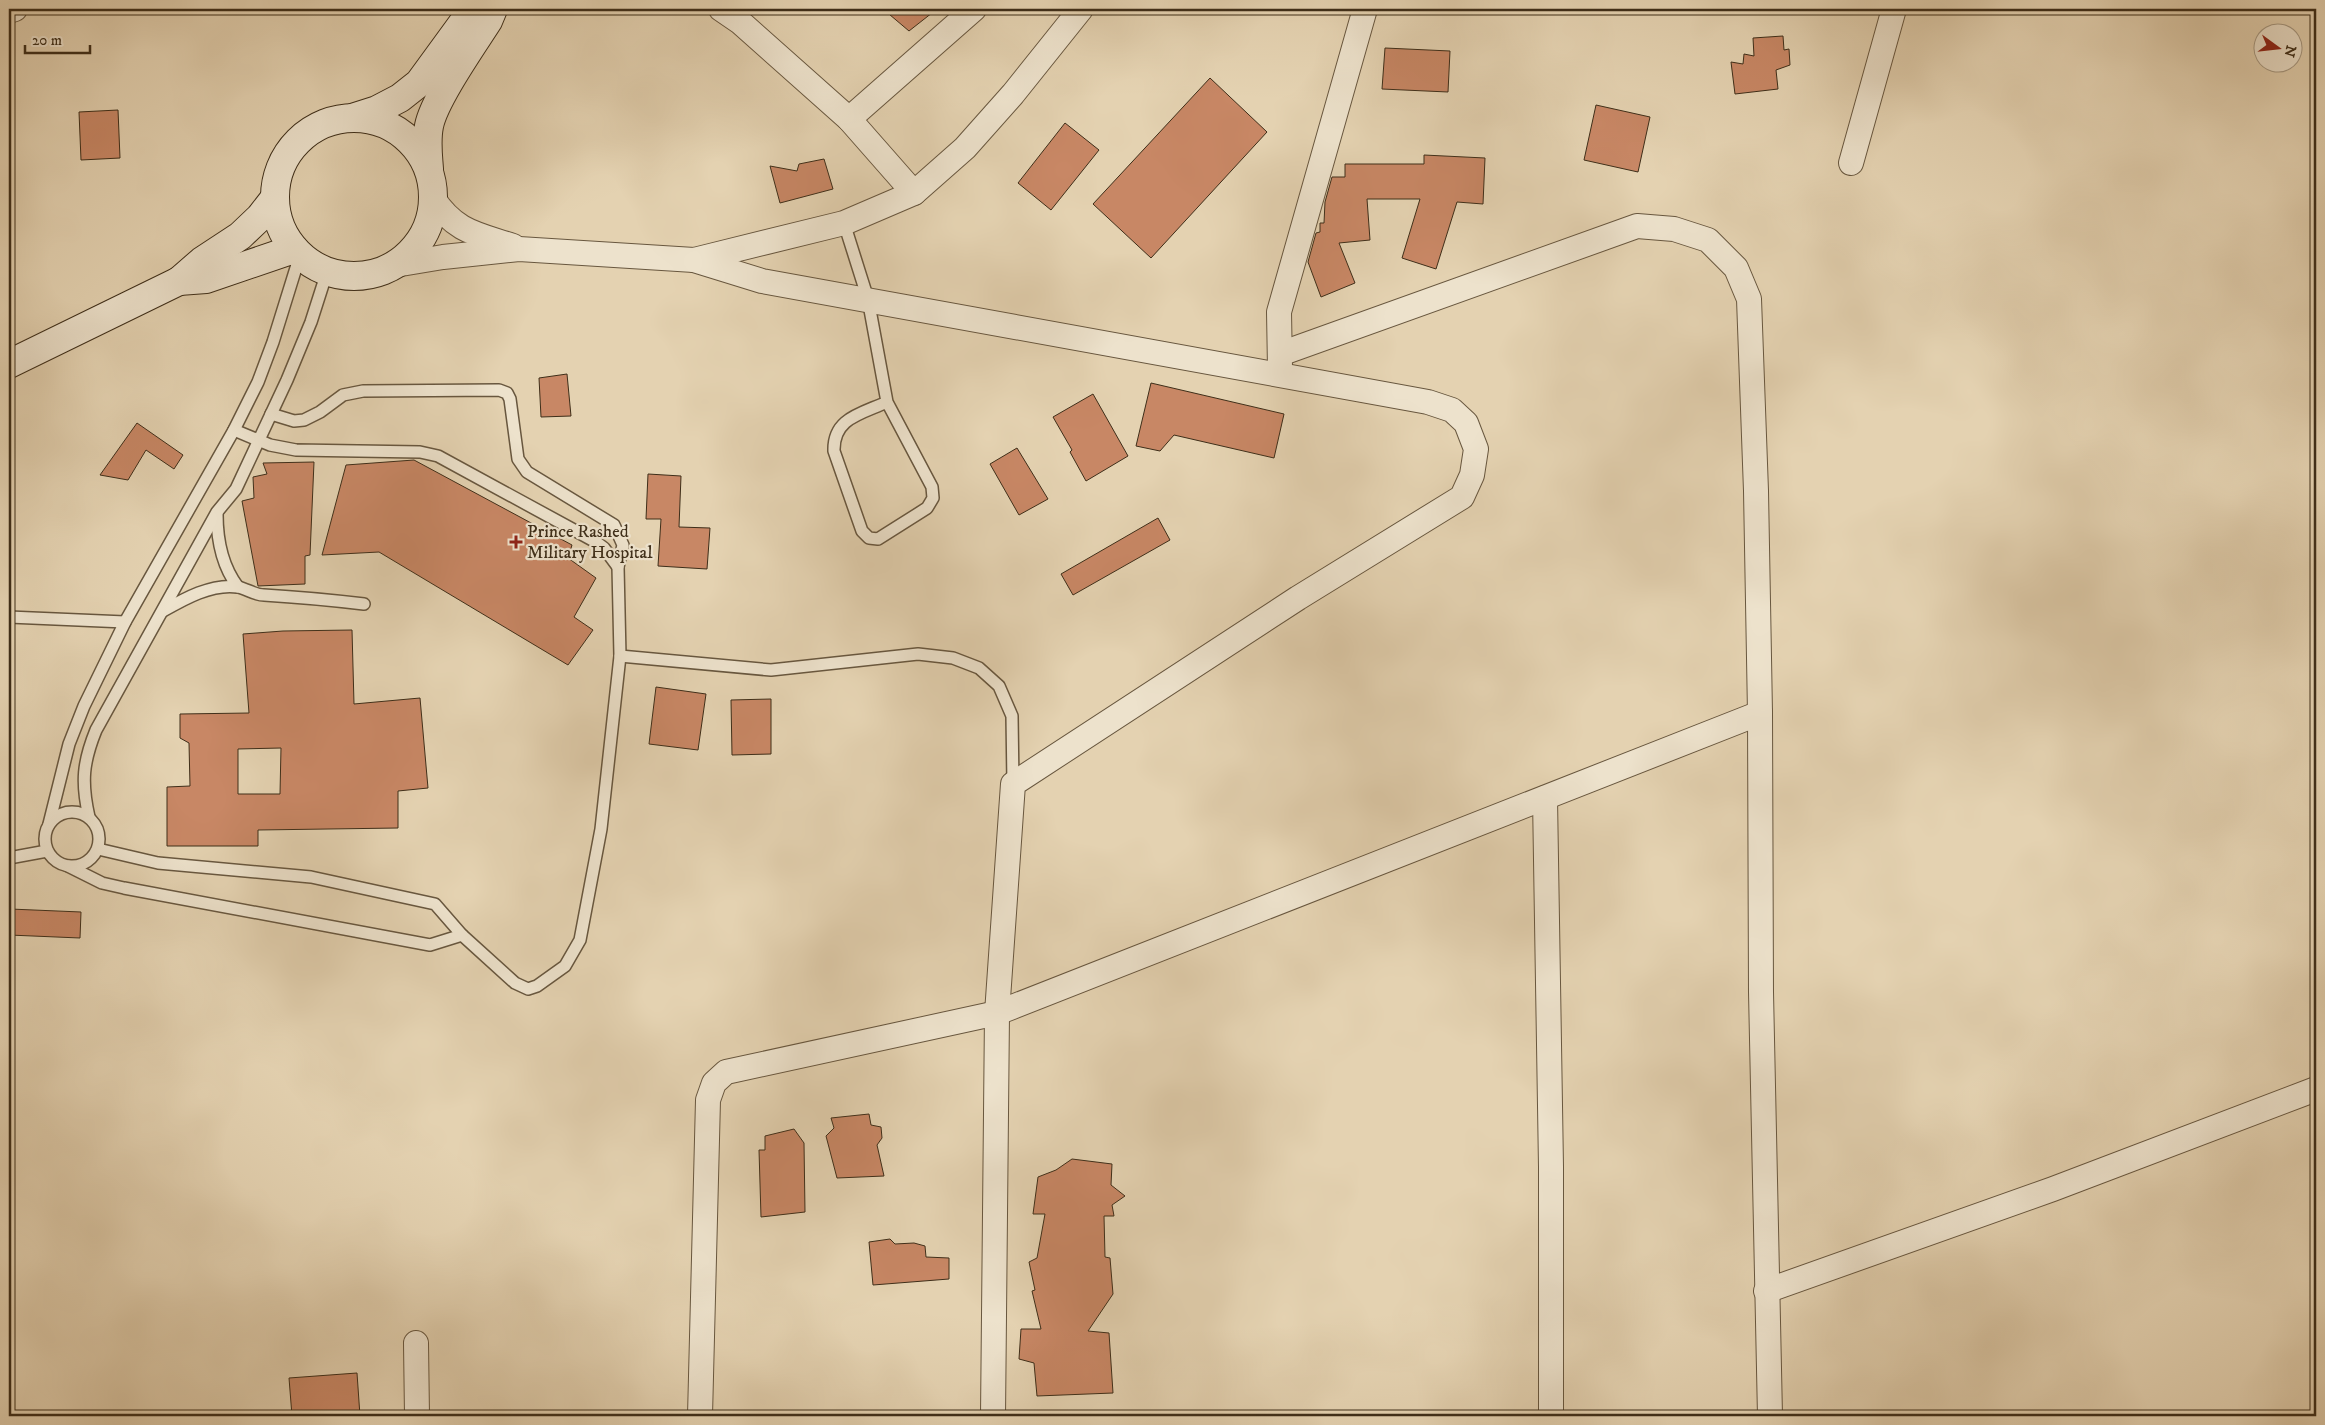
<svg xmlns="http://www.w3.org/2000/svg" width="2325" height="1425" viewBox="0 0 2325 1425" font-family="'IM FELL DW Pica',serif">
  <rect width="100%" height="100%" fill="#e4d2b1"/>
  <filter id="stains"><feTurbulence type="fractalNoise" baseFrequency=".004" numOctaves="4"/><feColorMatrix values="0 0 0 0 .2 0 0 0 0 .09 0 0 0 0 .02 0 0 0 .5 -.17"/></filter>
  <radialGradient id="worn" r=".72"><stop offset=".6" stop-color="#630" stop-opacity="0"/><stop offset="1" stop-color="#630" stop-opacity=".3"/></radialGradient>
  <g fill="#c88765" stroke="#3e2e19" fill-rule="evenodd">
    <path d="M883,9H937L909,31Z"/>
    <path d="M1783,36L1784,50L1789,49L1790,65L1776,70L1778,89L1735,94L1731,62L1743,64L1744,54L1754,56L1753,38Z"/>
    <path d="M1385,48L1450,51L1448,92L1382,89Z"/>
    <path d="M1210,78L1267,132L1151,258L1093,204Z"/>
    <path d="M1596,105L1650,117L1638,172L1584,160Z"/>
    <path d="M118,110L120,158L81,160L79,112Z"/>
    <path d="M1065,123L1099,150L1051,210L1018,183Z"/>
    <path d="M1424,155L1485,158L1483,204L1457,202L1436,269L1402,258L1420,199H1367L1370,240L1339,243L1355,283L1321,297L1308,262L1316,233L1320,232V223H1324L1325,202L1332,177H1345V164H1424Z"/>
    <path d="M824,159L833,189L780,203L770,166L797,171L799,164Z"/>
    <path d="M567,374L571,416L541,417L539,378Z"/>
    <path d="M1151,383L1284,414L1274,458L1174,435L1160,451L1136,446Z"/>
    <path d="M1093,394L1128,456L1086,481L1070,452L1072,450L1053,417Z"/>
    <path d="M137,423L183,455L174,469L146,450L128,480L100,475Z"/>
    <path d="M1017,448L1048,499L1019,515L990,464Z"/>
    <path d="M414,460L572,545L568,558L596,578L574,617L593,630L568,665L379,552L322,555L346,465Z"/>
    <path d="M314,462L310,555L305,556V584L258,586L242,501L254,498L253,477L267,474L263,463Z"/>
    <path d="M648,474L681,476L679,527L710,528L707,569L658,566L661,519H646Z"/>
    <path d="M1158,518L1170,540L1073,595L1061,574Z"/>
    <path d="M352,630L354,704L420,698L428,788L398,791V828L258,830V846H167V787L190,786L189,743L180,738V714L249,713L243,634L283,631ZM281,748L280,794H238V749Z"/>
    <path d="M656,687L706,694L698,750L649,744Z"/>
    <path d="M771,699V754L732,755L731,700Z"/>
    <path d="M10,909L81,912L80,938L9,935Z"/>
    <path d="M869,1114L871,1125L881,1127L882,1138L877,1145L884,1176L837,1178L826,1136L834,1128L831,1118Z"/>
    <path d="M794,1129L804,1143L805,1212L761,1217L759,1150H765V1136Z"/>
    <path d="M1072,1159L1112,1164L1111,1185L1125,1196L1112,1205L1114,1216H1104L1105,1257L1110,1258L1113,1294L1088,1331L1109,1333L1113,1393L1037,1396L1034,1363L1019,1359L1021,1329H1041L1032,1291L1035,1290L1029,1262L1037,1258L1045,1214H1033L1038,1177L1056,1170Z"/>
    <path d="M890,1239L895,1244L914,1243L925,1246L926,1257L949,1258V1279L873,1285L869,1242Z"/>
    <path d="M357,1373L360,1416H292L289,1378Z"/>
  </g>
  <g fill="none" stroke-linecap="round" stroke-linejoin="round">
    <g stroke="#68573f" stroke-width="14">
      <g id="lane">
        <path d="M844,223L868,299L887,402L932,487L933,498L927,508L878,539L869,538L862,531L834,451C833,418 861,414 887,402"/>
        <path d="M234,430L270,445L296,450L420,452L438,456L596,542L604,548L618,567"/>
        <path d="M217,514C217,540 222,566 238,587"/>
        <path d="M163,611C184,599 212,583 238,587C247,589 255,595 264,595C297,597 330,600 364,604"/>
        <path d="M9,617L125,622"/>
        <path d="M620,656L771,670L918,654L953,658L979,668L999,686L1012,716L1013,784"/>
        <circle cx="72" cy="839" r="27"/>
        <path d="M89,817C81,782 83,762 96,730L217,512L236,489L287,380L311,322L327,272"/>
        <path d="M49,824L69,744L84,706L125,622L234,430L258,382L273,342L300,255"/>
        <path d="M98,849L158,863L311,877L435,904L462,935L515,983L528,989L537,986L565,966L580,940L601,829L620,656L618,567L623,545L614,525L527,472L518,459L510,399L507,393L499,390L363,391L343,395L320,412L304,420L294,421L271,414"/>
        <path d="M9,858L47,851"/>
        <path d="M68,866L102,883L124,888L430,945L462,935"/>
      </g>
    </g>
    <g stroke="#68573f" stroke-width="26">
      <g id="street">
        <path d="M721,9L740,22L849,119L914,193"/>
        <path d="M9,11L15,9"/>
        <path d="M849,119L974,9"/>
        <path d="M1851,163L1894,9"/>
        <path d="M433,198C455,232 477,234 513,246"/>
        <path d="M694,260L762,281L1428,402L1452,410L1466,423L1476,449L1472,475L1462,497L1298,598L1013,784L997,1013L993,1416"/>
        <path d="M395,265L443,257L519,249L694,260L844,223L914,193L965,148L1013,94L1081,9"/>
        <path d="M1280,354L1637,226L1674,229L1708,240L1736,268L1749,299L1756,491L1760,713L1761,992L1770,1416"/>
        <path d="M1280,368L1279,312L1365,9"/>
        <path d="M1545,798L1551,1167V1416"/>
        <path d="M1766,1291L2053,1189L2316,1089"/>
        <path d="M416,1343L417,1416"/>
        <path d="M700,1416L708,1100L714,1083L726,1072L997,1013L1760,713"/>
      </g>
    </g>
    <g stroke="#3e2e19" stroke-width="30">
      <g id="secondary">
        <path d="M355,117L377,110L400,98L419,83L473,9"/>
        <circle cx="354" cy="197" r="79"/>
        <path d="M429,169C428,155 426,141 429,126C434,100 472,46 488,21L493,9"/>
        <path d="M179,281L206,279L294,249"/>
        <path d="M9,364L179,281L202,261L240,236L260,217L274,199"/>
      </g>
    </g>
    <use href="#lane" stroke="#ede2cc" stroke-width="11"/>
    <use href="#street" stroke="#ede2cc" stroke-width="24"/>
    <use href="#secondary" stroke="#ede2cc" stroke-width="28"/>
  </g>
  <path fill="#8f2418" stroke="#ede2cc" stroke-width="2" d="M513.5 534.5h5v5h5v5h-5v5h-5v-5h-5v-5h5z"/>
  <g text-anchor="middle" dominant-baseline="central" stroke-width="4.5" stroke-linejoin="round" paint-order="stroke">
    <g font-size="18" fill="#3e2e19" stroke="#ede2cc" text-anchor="start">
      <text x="527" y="532">Prince Rashed<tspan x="527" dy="21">Military Hospital</tspan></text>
    </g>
  </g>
  <rect width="2325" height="1425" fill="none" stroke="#e4d2b1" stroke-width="30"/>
  <rect x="10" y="10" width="2305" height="1405" fill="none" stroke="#3e2e19" stroke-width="2.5"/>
  <rect x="15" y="15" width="2295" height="1395" fill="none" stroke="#3e2e19"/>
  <g transform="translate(2278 48) rotate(105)"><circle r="24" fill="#ede2cc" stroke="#a79a84"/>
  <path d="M0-4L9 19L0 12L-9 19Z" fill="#8f2418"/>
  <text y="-8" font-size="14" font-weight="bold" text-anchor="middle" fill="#3e2e19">N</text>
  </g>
  <path d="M25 45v8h65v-8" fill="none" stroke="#3e2e19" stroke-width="2.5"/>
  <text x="32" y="45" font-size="15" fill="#3e2e19" stroke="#ede2cc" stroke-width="4" paint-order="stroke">20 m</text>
  <rect width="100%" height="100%" filter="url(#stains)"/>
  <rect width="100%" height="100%" fill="url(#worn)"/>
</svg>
